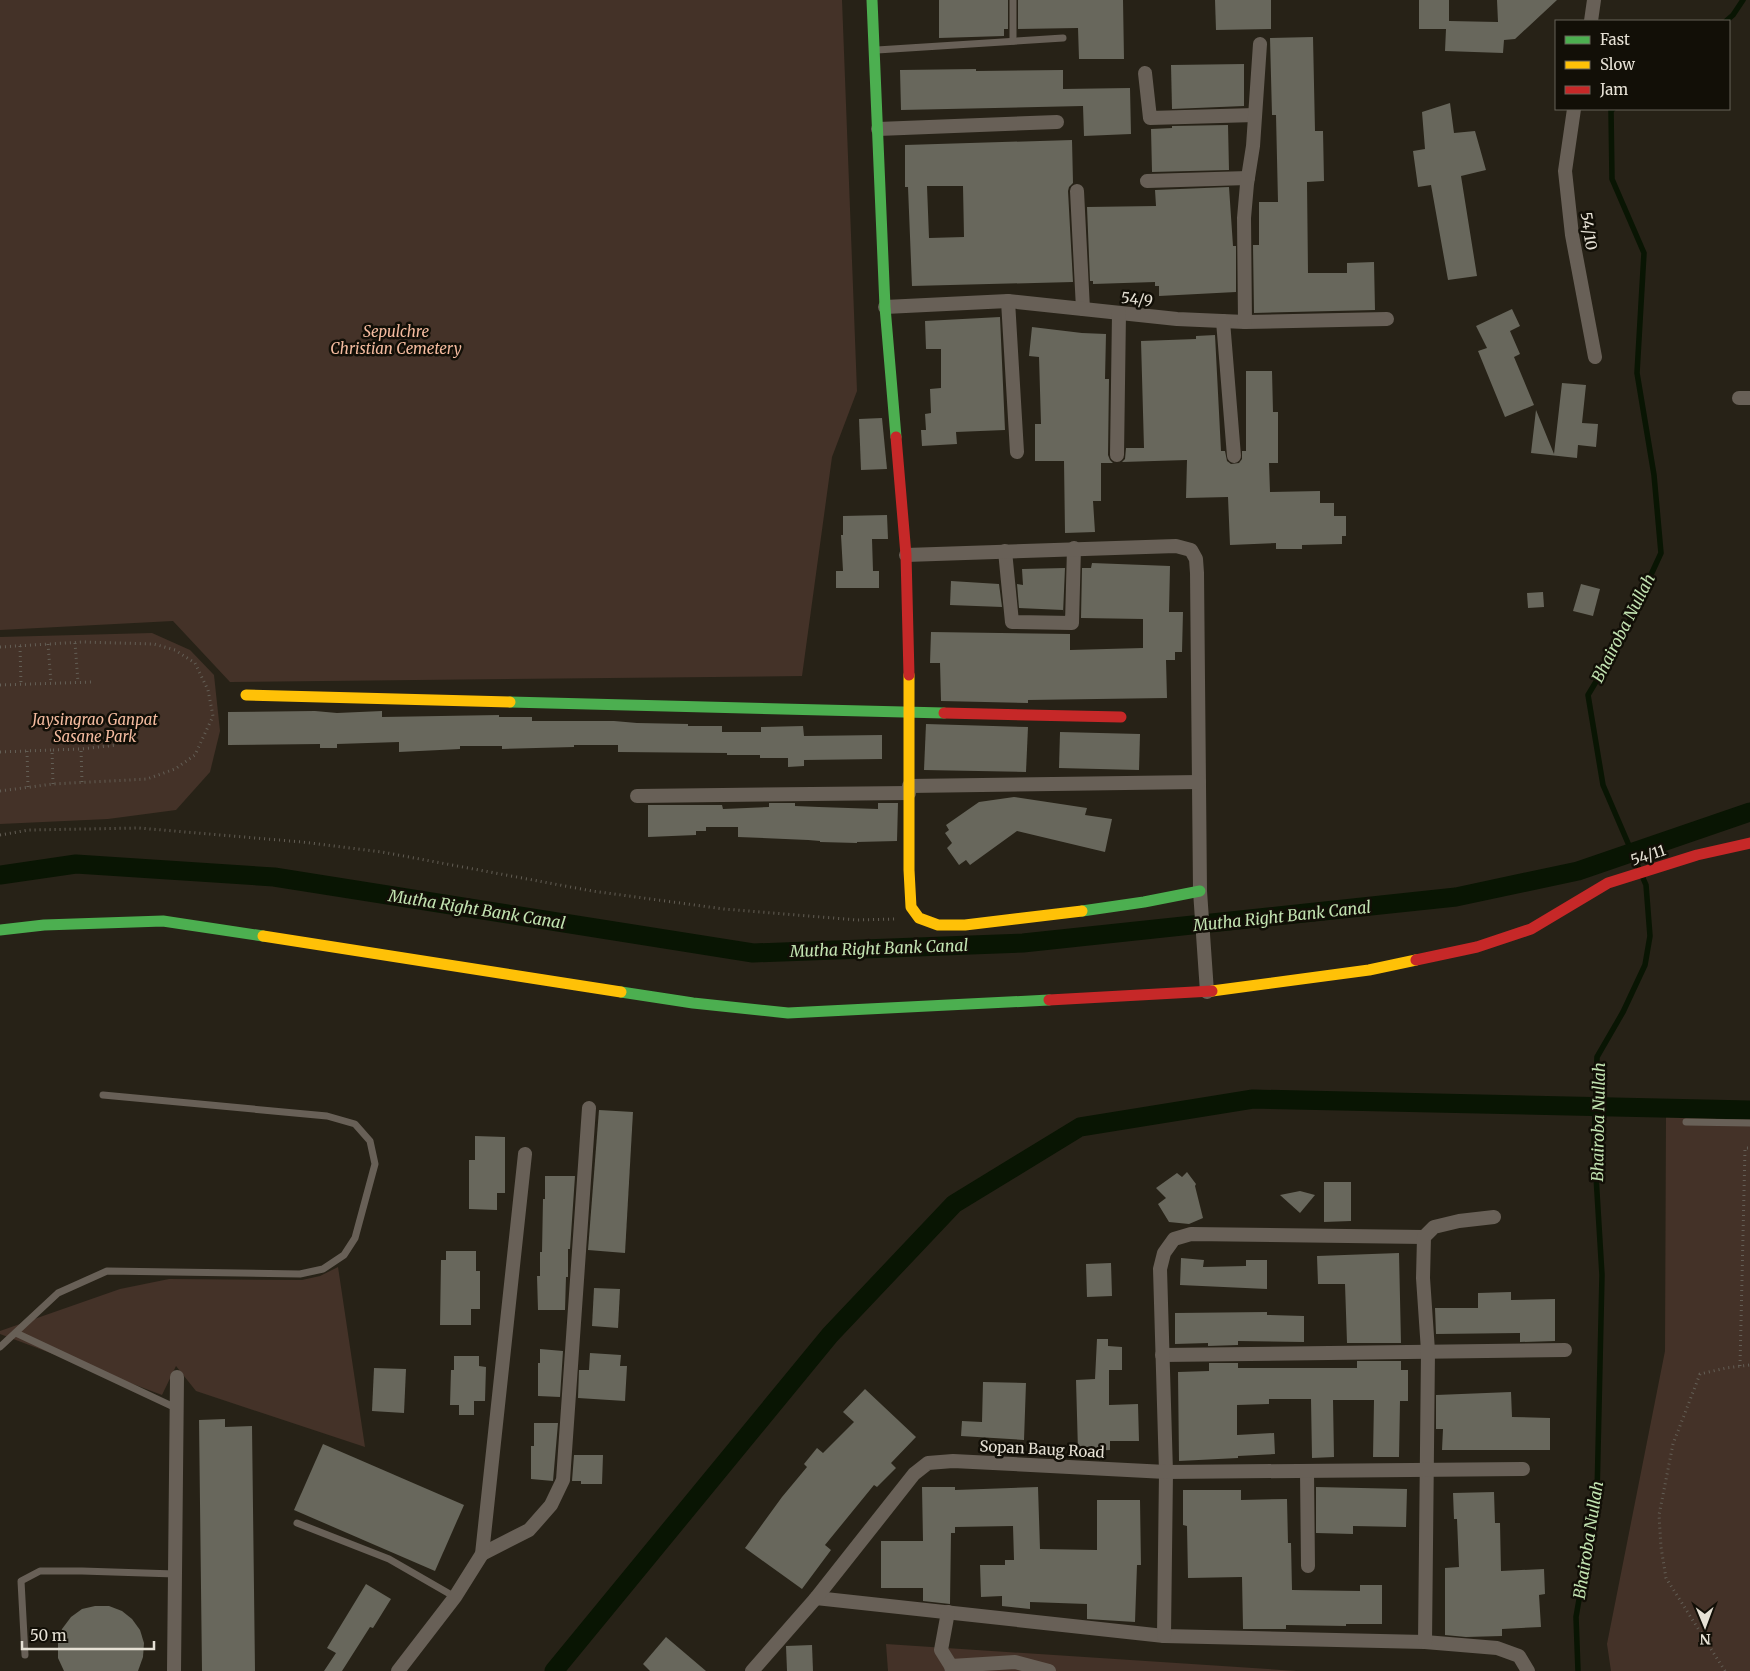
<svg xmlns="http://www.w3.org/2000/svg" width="1750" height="1671" viewBox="0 0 1750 1671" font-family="Merriweather,serif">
  <rect width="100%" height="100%" fill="#272217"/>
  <g fill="#443228">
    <path d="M0,0H842L857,391L832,457L802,676L230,682L173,621L0,630Z"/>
    <path d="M152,633L190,650L214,675L220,731L210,772L176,810L108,819L0,824V637Z"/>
    <path d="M1666,1115L1750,1118V1671H1611L1607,1644L1665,1351Z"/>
    <path d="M338,1267L365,1447L196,1391L176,1366L162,1395L0,1334V1331L120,1289L169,1279L302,1280L320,1276Z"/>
    <path d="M886,1644L1297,1671H888Z"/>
  </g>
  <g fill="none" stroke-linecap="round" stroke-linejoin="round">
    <g stroke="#091503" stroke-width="5.5">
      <path d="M1726,21L1733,15L1743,0"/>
      <path d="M1578,1671L1576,1617L1597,1496L1602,1275L1594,1143L1597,1057L1623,1012L1645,965L1650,936L1646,885L1603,785L1588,695L1621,640L1661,553L1654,475L1637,373L1644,253L1612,179L1611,110L1613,109"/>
    </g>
    <g stroke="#091503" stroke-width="19">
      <path d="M0,875L76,864L274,877L753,953L1023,943L1456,897L1578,871L1750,812"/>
      <path d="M554,1671L830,1335L954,1204L1080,1127L1253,1099L1750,1110"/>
    </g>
  </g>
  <g fill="#68675c" fill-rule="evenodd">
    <path d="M939,0H1008V29H1004V36L939,38Z"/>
    <path d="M1018,0H1123L1124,59H1079L1078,28L1018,29Z"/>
    <path d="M1215,0H1271V29L1216,30Z"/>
    <path d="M1419,0H1449V21L1498,22L1497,0H1557L1515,39L1504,40L1503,53L1445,51L1446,29H1419Z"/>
    <path d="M1313,37L1315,131H1323L1324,181L1307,182L1308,273H1347V263L1374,262L1375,310L1254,313L1253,245H1259V202H1278L1276,115H1272L1270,38Z"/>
    <path d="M1244,64V106L1172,109L1171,65Z"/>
    <path d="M976,69V71L1063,70V89L1130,88L1131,134L1084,136L1083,106L901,110L900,70Z"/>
    <path d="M1450,103L1454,133L1475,131L1486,170L1461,176L1477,276L1448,280L1431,185L1418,187L1413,151L1425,149L1422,112Z"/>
    <path d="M1228,125L1229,170L1152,172L1151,129L1172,128V126Z"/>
    <path d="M1072,140L1073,183L1069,187L1068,191L1073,282L912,286L908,187H905V145ZM927,186H963L964,237L929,238Z"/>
    <path d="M1229,187L1233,246H1236V292L1159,296V286H1155V282L1093,284V281H1090L1087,207L1156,206L1155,190Z"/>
    <path d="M1512,309L1520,326L1510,331L1520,354L1514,357L1534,405L1505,417L1478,351L1487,348L1476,326Z"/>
    <path d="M1000,317L1005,430L956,432L957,444L922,446L921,430H926L925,414L931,413L930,389L941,388V349H926L925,321Z"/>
    <path d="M1032,327L1082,333L1106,334L1105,379H1109L1108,455L1110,460L1113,463H1101V501H1093L1095,532L1065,533L1064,461H1035V424H1041L1039,357L1029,356Z"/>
    <path d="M1215,335L1221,451H1225L1227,461L1231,464L1239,463L1242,459V451H1246V371H1272L1273,412H1278V463H1269L1270,492L1320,491V503H1334V516H1346V536H1342V544L1302,545V549H1276V543L1230,545L1228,497L1186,498L1187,460L1122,462L1125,459L1126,448H1144L1141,341L1196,339V336Z"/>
    <path d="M1562,383L1586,385L1582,423L1598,424L1596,447L1578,445L1577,458L1531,453L1536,410L1554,454Z"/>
    <path d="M882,418L887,469L861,470L859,419Z"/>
    <path d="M887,515L888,539H872L873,571H879V588H836V571H843L841,535H843V516Z"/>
    <path d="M1092,563L1170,566L1169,612H1183L1182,652H1175V660H1166L1167,698L1028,700V703L941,701L940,663H930L931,632L1070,634V650L1143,648V619L1081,618L1082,568H1091Z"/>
    <path d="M1065,568L1063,614V610L1019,608L1017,584L1023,585L1022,569Z"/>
    <path d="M951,581L999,584L1002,607L950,605Z"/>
    <path d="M1581,584L1600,589L1593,616L1573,611Z"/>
    <path d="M1543,592L1544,607L1528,608L1527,593Z"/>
    <path d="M315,711L337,713L382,711V717L499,715V717H532V721H614L637,723L688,724V726H722V732H761V727L803,726L804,736L882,735V759L804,760V766L788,767V758H760V755H727V753L618,752V745H574V747L502,749V746H460V749L399,752V742L337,744V748H320V744L228,745V712Z"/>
    <path d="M926,724L1028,727L1026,772L924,770Z"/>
    <path d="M1060,732L1140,734L1139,770L1059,768Z"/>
    <path d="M1014,797L1087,808L1085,815L1112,819L1105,852L1017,831L970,865L966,860L959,865L947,848L952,843L945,833L949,830L946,825L979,802Z"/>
    <path d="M769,803H795V806L819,807L878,809V803H898L897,841L857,842V843L820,842V841L808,840L738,837V827H706V831H696V835L648,837V805H722L723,809L769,807Z"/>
    <path d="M599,1110L633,1112L625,1253L588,1250Z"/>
    <path d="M475,1136L505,1137V1193H497V1210L469,1209V1160H475Z"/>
    <path d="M1187,1172L1196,1184L1195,1186L1203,1218L1189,1224L1169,1222L1158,1204L1166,1198L1156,1188L1177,1173L1182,1177Z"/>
    <path d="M545,1176H575L570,1249H568V1277H566L565,1310H538L537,1276H540V1252H542L543,1199H545Z"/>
    <path d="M1324,1182H1351V1221L1324,1222Z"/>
    <path d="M1300,1191L1315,1195L1300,1213L1280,1195Z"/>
    <path d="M446,1251H476V1271H480V1309H471V1325H440L441,1260H446Z"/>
    <path d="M1399,1253L1401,1343H1347L1345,1284H1318L1317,1256Z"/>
    <path d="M1181,1258L1204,1260L1203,1267L1246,1266V1260H1267V1289L1180,1285Z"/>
    <path d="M1111,1263L1112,1296L1087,1297L1086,1264Z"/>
    <path d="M594,1288L620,1289L618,1328L592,1326Z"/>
    <path d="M1511,1292V1300L1555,1299V1341L1520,1342V1333L1436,1334L1435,1308H1478V1293Z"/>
    <path d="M1267,1312V1315H1269L1304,1316V1342L1238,1341V1345L1208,1346V1343L1175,1344V1313Z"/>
    <path d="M1097,1339H1108V1346L1122,1347V1370H1109V1405L1138,1404L1139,1441H1110V1450L1078,1451L1076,1380L1095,1379Z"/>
    <path d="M540,1349L563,1351L560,1397L538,1396V1363H540Z"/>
    <path d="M590,1353L621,1355L620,1366H627L625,1401L578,1398L579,1370H589Z"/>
    <path d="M454,1356H479V1366L486,1367L485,1401H474V1415H459V1405H450L451,1370H454Z"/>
    <path d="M1357,1361H1401V1370H1408V1401H1400L1399,1457H1373L1374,1400H1333L1334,1457L1312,1458L1311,1399H1269V1404L1237,1405V1435L1274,1433L1275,1454L1238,1456V1458L1179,1461L1178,1372L1209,1371V1363H1238V1368H1357Z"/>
    <path d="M374,1368L406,1369L404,1413L372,1411Z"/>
    <path d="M983,1382L1026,1383L1024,1440L961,1436L962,1421L982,1422Z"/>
    <path d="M865,1389L916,1437L891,1463L896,1468L877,1487L874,1485L825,1545L831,1550L802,1589L745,1548L782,1497L807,1467L804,1464L817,1448L823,1453L854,1422L843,1412Z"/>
    <path d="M1511,1392L1512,1417L1550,1418V1450H1442L1443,1429H1436V1395Z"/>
    <path d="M225,1419V1427L252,1426L255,1671H202L199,1420Z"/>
    <path d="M534,1423H558L553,1481L531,1479V1446H534Z"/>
    <path d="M323,1444L464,1505L435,1571L294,1510Z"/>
    <path d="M574,1455H603L602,1484H581V1481H572Z"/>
    <path d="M922,1487H955V1490L1038,1487L1040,1549L1097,1550V1500H1140L1141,1565H1137L1135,1622L1087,1619V1604L1030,1602V1609L1002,1606V1596L981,1597L980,1565H1005V1560H1014L1013,1526L955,1527V1533H951L950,1604L923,1601V1588H881V1541H923Z"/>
    <path d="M1316,1487L1407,1489L1406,1527L1353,1526V1534L1316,1533Z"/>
    <path d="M1183,1490H1241V1500L1287,1499L1288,1543H1291L1292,1590L1360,1591V1585H1382V1624H1346V1626L1286,1625V1629H1243L1242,1577L1188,1578L1187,1526L1183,1525Z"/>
    <path d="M1494,1492L1495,1523H1500L1501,1571L1544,1569L1545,1594L1539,1595L1541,1627L1502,1629V1636L1466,1637L1445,1635V1568L1459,1567L1457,1519H1454L1453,1493Z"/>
    <path d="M366,1584L391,1599L373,1628L370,1627L342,1671H324L336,1653L327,1648Z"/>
    <path d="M95,1606H109L122,1611L132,1619L140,1630L144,1643L143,1657L138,1671H64L58,1658V1643L62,1629L71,1617L82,1609Z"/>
    <path d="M666,1637L706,1671H650L643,1664Z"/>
    <path d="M812,1645L813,1671H787L786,1646Z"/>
  </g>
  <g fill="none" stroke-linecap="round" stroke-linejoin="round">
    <g stroke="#635e55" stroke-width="3" stroke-dasharray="1 4" stroke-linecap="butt">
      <path d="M75,643L78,682"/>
      <path d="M48,644L51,683"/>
      <path d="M20,646L21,684"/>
      <path d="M0,647L82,642L154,644L175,650L195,663L208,690L213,716L195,755L175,769L147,779L53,784L0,791"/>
      <path d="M0,685L93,682"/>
      <path d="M27,751L28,787"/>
      <path d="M0,752L52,750"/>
      <path d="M82,782L81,749L117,745"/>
      <path d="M53,784L52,750L81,749"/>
      <path d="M0,835L29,830L139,828L302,842L382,852L592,891L724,909L857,920L896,919"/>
      <path d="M1740,1366L1745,1148H1750"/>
      <path d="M1725,1671L1666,1578L1661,1547L1659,1515L1673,1444L1700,1374L1726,1368L1750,1365"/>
    </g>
    <g stroke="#686057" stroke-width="7">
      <path d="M1013,0V41"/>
      <path d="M877,50L1063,38"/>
      <path d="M1686,1122L1750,1123"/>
      <path d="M16,1333L176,1408"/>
      <path d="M0,1347L58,1293L107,1271L300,1274L323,1269L344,1255L355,1238L375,1164L370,1141L355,1124L327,1116L103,1095"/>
      <path d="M297,1523L389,1559L455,1597"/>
      <path d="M25,1655L21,1581L40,1571H82L175,1574"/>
    </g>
    <g stroke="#686057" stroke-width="14">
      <path d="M1591,21L1594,0"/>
      <path d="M1145,73L1150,118L1255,115"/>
      <path d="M1574,109L1565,171L1572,235L1595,357"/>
      <path d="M878,129L1057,122"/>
      <path d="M1147,181L1248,178"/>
      <path d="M1077,191L1083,309"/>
      <path d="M1008,301L1017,452"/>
      <path d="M885,307L1008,301L1177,319L1245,322L1387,319"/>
      <path d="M1223,321L1234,456"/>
      <path d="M1245,322L1244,218L1247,184L1253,146L1260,44"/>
      <path d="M1739,398H1750"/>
      <path d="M1117,455L1119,313"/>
      <path d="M1005,551L1012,622L1072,623L1074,548"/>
      <path d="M906,555L1176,546L1191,550L1196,559L1197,573L1200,891L1207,992"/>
      <path d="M909,786L1199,782"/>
      <path d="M637,796L909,793"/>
      <path d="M1162,1355L1565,1350"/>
      <path d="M1307,1472L1308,1566"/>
      <path d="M482,1554L529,1530L551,1505L563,1480L589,1108"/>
      <path d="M816,1598L1164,1636L1425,1642L1497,1648L1519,1656L1528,1671"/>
      <path d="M948,1612L941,1650L951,1666L952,1671"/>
      <path d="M1164,1636L1166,1472L1160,1269L1164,1253L1174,1239L1191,1234L1424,1237"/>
      <path d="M1425,1642L1428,1351L1423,1278L1424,1237L1434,1227L1459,1221L1494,1217"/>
      <path d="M951,1666L1015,1662L1049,1671"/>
      <path d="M174,1671L177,1377"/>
      <path d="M398,1671L455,1597L482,1554L525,1154"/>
      <path d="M752,1671L816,1598L914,1474L928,1463L953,1461L1166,1472L1523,1469"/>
    </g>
    <g stroke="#4caf50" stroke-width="11">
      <path d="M872,0L885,307L896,437"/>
      <path d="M510,702L944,713"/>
      <path d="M1082,911L1144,902L1200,891"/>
      <path d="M0,930L44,925L163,921L263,936"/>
      <path d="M621,992L693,1003L788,1013L1049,1000"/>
    </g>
    <g stroke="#ffc107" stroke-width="11">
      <path d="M909,675V870L911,907L919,918L938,925H965L1082,911"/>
      <path d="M246,695L510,702"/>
      <path d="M263,936L621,992"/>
      <path d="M1212,991L1369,970L1416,960"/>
    </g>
    <g stroke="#c62828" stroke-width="11">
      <path d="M896,437L906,555L909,675"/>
      <path d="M944,713L1121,717"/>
      <path d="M1416,960L1477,947L1531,929L1608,883L1697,855L1750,843"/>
      <path d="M1049,1000L1212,991"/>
    </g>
  </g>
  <g text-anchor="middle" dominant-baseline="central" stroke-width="5" stroke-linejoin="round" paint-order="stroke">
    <g font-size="15" fill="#e6e1d5" stroke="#120f07">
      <text transform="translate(1589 231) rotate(82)">54/10</text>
      <text transform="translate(1137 299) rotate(6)">54/9</text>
      <text transform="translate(1648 855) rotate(-18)">54/11</text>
      <text transform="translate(1042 1449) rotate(3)">Sopan Baug Road</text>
    </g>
    <g font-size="15" font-style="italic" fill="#f4bb9f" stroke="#120f07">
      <text x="396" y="331">Sepulchre<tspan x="396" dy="17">Christian Cemetery</tspan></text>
      <text x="95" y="719">Jaysingrao Ganpat<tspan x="95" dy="17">Sasane Park</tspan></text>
    </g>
    <g font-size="16" font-style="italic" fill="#c2e3b1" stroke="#120f07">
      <text transform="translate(1623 628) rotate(-63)">Bhairoba Nullah</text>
      <text transform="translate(477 909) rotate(9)">Mutha Right Bank Canal</text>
      <text transform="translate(1282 916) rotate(-6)">Mutha Right Bank Canal</text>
      <text transform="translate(879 948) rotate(-2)">Mutha Right Bank Canal</text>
      <text transform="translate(1598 1122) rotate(-89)">Bhairoba Nullah</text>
      <text transform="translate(1588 1540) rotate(-81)">Bhairoba Nullah</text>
    </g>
  </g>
  <rect x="1555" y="20" width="175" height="90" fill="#120f07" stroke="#676359"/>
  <rect x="1565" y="36" width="25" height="8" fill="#4caf50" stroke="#676359"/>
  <text x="1600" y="45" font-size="15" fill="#e6e1d5">Fast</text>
  <rect x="1565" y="61" width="25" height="8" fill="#ffc107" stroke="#676359"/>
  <text x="1600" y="70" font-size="15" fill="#e6e1d5">Slow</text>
  <rect x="1565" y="86" width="25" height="8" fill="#c62828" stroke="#676359"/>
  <text x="1600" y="95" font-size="15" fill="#e6e1d5">Jam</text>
  <g transform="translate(1705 1626) rotate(179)" stroke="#120f07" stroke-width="4" paint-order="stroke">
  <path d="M0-4L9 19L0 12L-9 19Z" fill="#e6e1d5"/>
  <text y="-8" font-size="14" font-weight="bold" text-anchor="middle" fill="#e6e1d5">N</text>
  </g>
  <path d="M22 1641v8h132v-8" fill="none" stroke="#e6e1d5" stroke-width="2.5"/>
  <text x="30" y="1641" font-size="15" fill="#e6e1d5" stroke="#120f07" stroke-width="4" paint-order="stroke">50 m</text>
</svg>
